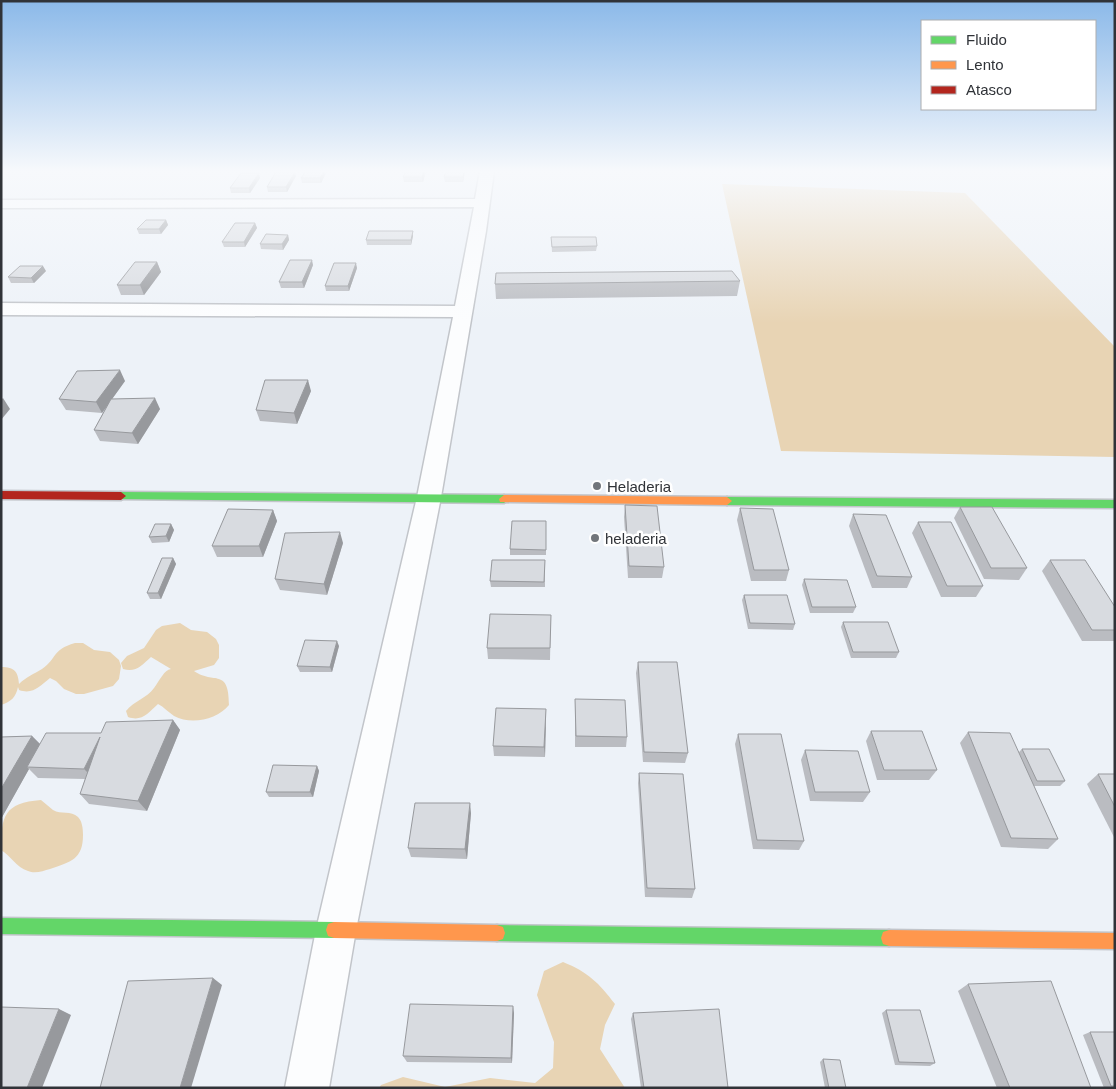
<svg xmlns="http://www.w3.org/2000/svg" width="1116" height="1089" viewBox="0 0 1116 1089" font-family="Arial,sans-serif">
  <rect width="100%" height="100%" fill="#edf2f8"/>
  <g fill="#e8d4b4">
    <path d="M722,184L965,193L1115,347V457L781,451Z"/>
    <path d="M180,623L191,630L207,632L216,639L219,645V658L214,665L194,671C214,685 229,667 229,705C217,720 191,725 174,716C168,712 164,707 158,704C148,713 142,722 128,717L126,711C134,701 147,698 154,688C160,680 164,670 171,669L151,657C142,665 136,673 123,669L121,663L127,656L144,648L156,630L162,626Z"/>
    <path d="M75,643H83L94,650L110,652L119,660L121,666L119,679L113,686L84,694H76L64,689L56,681L50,678C40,686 33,695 19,690L18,687C16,697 11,702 1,705V667C15,667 18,672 19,684C26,677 34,674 42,669C58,658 51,650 75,643Z"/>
    <path d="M41,800C45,803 49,807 53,810C61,815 71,810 78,817C82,821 83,828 83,835C83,859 71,862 50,869C43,871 35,874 28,871C16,867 11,856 1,850C1,816 4,803 41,800Z"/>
    <path d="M563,962C588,972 599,983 615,1004L605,1025L600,1049L625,1088H379L381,1085L403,1077L445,1087L490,1078L535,1083L553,1068L554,1042L537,995L544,971Z"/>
  </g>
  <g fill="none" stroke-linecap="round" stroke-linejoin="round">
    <g stroke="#c2c5ca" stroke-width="3">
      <path id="street" d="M480,171H494L486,231L441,497L356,930L329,1088H285L316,930L417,497L453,317L1,315V303L455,306L474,207L1,208V200L475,199Z"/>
    </g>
    <g stroke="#c2c5ca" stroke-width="3">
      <g id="fast">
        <path d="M121,492L504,495L509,499L504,503L117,499L116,496L117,493Z"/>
        <path d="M727,497L1115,500V508L727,505L722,501Z"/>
        <path d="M1,918L334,922L340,924L342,930L340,936L334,938L1,934Z"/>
        <path d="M497,925L889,930L895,932L897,938L895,944L889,946L497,941L491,939L489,933L491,927Z"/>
      </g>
    </g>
    <g stroke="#c2c5ca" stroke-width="3">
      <g id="slow">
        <path d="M504,495L727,497L732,501L727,505L500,502L499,499Z"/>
        <path d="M334,922L497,925L503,927L505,933L503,939L497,941L334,938L328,936L326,930L328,924Z"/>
        <path d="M889,930L1115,933V949L889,946L883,944L881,938L883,932Z"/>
      </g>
    </g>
    <g stroke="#c2c5ca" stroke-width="3">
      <path id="jam" d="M1,491L121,492L126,496L121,500L1,499Z"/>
    </g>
    <use href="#street" fill="#fcfdfe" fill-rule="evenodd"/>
    <use href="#fast" fill="#63d668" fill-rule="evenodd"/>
    <use href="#slow" fill="#ff974d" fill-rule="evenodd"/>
    <use href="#jam" fill="#b3261e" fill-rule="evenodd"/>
  </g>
  <g fill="#babcc1">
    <path d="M306,171H327L321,183H302L301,178Z"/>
    <path d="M406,171H426L423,182H404L403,177Z"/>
    <path d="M465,171L463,182H445L444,177Z"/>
    <path d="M296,176L287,192H268L267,187Z"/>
    <path d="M260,178L250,193H231L230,188Z"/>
    <path d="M166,220L168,225L161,234H139L137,229Z"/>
    <path d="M255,223L257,228L245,247H224L222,242Z"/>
    <path d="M288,235L289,240L283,250L261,249L260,244Z"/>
    <path d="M413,236L411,245H367L366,240Z"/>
    <path d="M551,237L597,246L596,251L552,252Z"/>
    <path d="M157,262L161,272L144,295H121L117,285Z"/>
    <path d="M313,265L304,288H281L279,282Z"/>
    <path d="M357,268L349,291H326L325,286Z"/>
    <path d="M46,271L34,283H11L8,277Z"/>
    <path d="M740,281L737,296L496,299L495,284Z"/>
    <path d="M125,381L112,399L160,409L138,444L100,441L94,430L106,407L102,413L66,410L59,399Z"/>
    <path d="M311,391L297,424L260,421L256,410Z"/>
    <path d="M625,505L664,567L662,578H628L624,517Z"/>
    <path d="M960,507L1027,568L1019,580L984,579L954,518Z"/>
    <path d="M740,508L789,570L786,581H751L737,520Z"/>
    <path d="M273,510L277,521L263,557H217L212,546Z"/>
    <path d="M853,514L912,577L907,588H872L849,526Z"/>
    <path d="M546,521V555H510V549Z"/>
    <path d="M918,522L983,586L976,597H941L912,533Z"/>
    <path d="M171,524L174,530L169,542L152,543L149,537Z"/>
    <path d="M343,543L327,595L280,590L275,579Z"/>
    <path d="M173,558L176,564L161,599H150L147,593Z"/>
    <path d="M545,560V587H491L490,581Z"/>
    <path d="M1050,560L1115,630V641H1082L1042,571Z"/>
    <path d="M804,579L856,607L853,613H810L802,585Z"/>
    <path d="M744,595L795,624L793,630L748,629L742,600Z"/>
    <path d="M551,615L550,660L488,659L487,648Z"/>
    <path d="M843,622L899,652L896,658H851L841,627Z"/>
    <path d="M339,646L332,672H300L297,666Z"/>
    <path d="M638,662L688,753L685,763L643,762L636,673Z"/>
    <path d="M575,699L627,737L626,747H575Z"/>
    <path d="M546,709L545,757L494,756L493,746Z"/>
    <path d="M173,720L180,730L147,811L89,804L80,794L85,779L38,778L29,769L1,819V737L32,736L40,744Z"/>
    <path d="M871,731L937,770L929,780H877L866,741Z"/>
    <path d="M968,732L1019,752L1022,749L1065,781L1060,786H1034L1058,839L1048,849L1001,847L960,743Z"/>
    <path d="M738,734L804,841L799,850L753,849L735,744Z"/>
    <path d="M805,750L870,792L863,802L810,801L801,760Z"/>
    <path d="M317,766L319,771L313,797H269L266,792Z"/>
    <path d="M639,773L695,889L692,898L645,897L638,783Z"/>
    <path d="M1098,774H1115V839L1087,784Z"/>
    <path d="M471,813L467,859L411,857L408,848Z"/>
    <path d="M968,984L1091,1088H997L958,991Z"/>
    <path d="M886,1010L935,1063L930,1066L895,1065L882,1013Z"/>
    <path d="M514,1013L512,1063L407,1062L403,1056Z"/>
    <path d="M633,1013L728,1088H641L631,1019Z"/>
    <path d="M1090,1032H1115V1088H1104L1083,1035Z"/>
    <path d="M823,1059L846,1088H825L820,1062Z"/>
  </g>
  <g fill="#97999d">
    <path d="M324,171H327L321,183L320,178Z"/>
    <path d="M424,171H426L423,182L422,177Z"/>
    <path d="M464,171H465L463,182V177Z"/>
    <path d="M295,172L296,176L287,192L286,187Z"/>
    <path d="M259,173L260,178L250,193L249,188Z"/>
    <path d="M166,220L168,225L161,234L159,229Z"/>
    <path d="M255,223L257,228L245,247L244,242Z"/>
    <path d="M413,231V236L411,245V240Z"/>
    <path d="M288,235L289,240L283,250L282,244Z"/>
    <path d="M312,260L313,265L304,288L302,282Z"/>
    <path d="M157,262L161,272L144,295L140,285Z"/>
    <path d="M356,263L357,268L349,291L348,286Z"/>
    <path d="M43,266L46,271L34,283L31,278Z"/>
    <path d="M120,370L125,381L102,413L96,402Z"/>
    <path d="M308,380L311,391L297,424L294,413Z"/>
    <path d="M3,398L10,409L1,420V400Z"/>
    <path d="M155,398L160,409L138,444L132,433Z"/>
    <path d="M273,510L277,521L263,557L259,546Z"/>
    <path d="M171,524L174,530L169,542L166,536Z"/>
    <path d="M340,532L343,543L327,595L324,584Z"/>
    <path d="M173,558L176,564L161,599L158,593Z"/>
    <path d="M337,641L339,646L332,672L330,667Z"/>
    <path d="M546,709V720L545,757L544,747Z"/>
    <path d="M173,720L180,730L147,811L138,801Z"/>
    <path d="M32,736L42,746L27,767L29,769L1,819V789Z"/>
    <path d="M100,737L94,779L84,769Z"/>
    <path d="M317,766L319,771L313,797L310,792Z"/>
    <path d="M470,803L471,813L467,859L465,849Z"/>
    <path d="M213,978L222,985L191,1088H180Z"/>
    <path d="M513,1006L514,1013L512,1063L511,1058Z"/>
    <path d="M59,1009L71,1015L42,1088H27Z"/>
  </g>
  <g fill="#d8dbe0" stroke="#97999d">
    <path d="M306,171H324L320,178H301Z"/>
    <path d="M406,171H424L422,177H403Z"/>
    <path d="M446,171H464L463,177H444Z"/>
    <path d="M276,172H295L286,187H267Z"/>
    <path d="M241,173H259L249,188H230Z"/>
    <path d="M146,220H166L159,229H137Z"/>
    <path d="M235,223H255L244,242H222Z"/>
    <path d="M369,231H413L411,240H366Z"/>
    <path d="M266,234L288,235L282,244H260Z"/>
    <path d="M551,237H596L597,246L552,247Z"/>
    <path d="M290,260H312L302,282H279Z"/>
    <path d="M135,262H157L140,285H117Z"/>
    <path d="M334,263H356L348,286H325Z"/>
    <path d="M20,266H43L31,278L8,277Z"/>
    <path d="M732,271L740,281L495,284L496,273Z"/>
    <path d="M120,370L96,402L59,399L77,371Z"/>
    <path d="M265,380H308L294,413L256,410Z"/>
    <path d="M155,398L132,433L94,430L111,399Z"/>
    <path d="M625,505L657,506L664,567L629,566Z"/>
    <path d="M960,507H992L1027,568H991Z"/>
    <path d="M740,508L773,509L789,570H754Z"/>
    <path d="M228,509L273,510L259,546H212Z"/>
    <path d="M853,514L886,515L912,577L877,576Z"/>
    <path d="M512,521H546V550L510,549Z"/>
    <path d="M918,522H951L983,586H947Z"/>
    <path d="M155,524H171L166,536L149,537Z"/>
    <path d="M340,532L324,584L275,579L285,533Z"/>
    <path d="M162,558H173L158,593H147Z"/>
    <path d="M492,560H545L544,582L490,581Z"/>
    <path d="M1050,560H1085L1115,607V630H1092Z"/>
    <path d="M804,579L847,580L856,607H812Z"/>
    <path d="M744,595H787L795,624L750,623Z"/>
    <path d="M490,614L551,615L550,648H487Z"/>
    <path d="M843,622H888L899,652H853Z"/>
    <path d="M305,640L337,641L330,667L297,666Z"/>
    <path d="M638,662H677L688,753L644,752Z"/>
    <path d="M575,699L625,700L627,737L576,736Z"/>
    <path d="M496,708L546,709L544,747L493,746Z"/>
    <path d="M173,720L138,801L80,794L100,737L84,769L27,767L46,733H101L106,722Z"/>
    <path d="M871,731H922L937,770H884Z"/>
    <path d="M968,732L1010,733L1058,839L1011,838Z"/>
    <path d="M738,734H781L804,841L757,840Z"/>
    <path d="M32,736L1,789V737Z"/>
    <path d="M1022,749H1049L1065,781H1037Z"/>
    <path d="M805,750L858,751L870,792H815Z"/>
    <path d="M273,765L317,766L310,792H266Z"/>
    <path d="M639,773L683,774L695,889L647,888Z"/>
    <path d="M1098,774H1115V807Z"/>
    <path d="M415,803H470L465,849L408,848Z"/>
    <path d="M213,978L180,1088H100L128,981Z"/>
    <path d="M1051,981L1091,1088H1010L968,984Z"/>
    <path d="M410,1004L513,1006L511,1058L403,1056Z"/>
    <path d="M1,1007L59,1009L27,1088H1Z"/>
    <path d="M719,1009L728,1088H644L633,1013Z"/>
    <path d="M886,1010H920L935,1063L899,1062Z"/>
    <path d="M1090,1032H1115V1086H1111Z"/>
    <path d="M823,1059L840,1060L846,1088H829Z"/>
  </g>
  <linearGradient id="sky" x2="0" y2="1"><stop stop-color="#8bb9e9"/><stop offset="0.53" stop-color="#f7f9fc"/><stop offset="1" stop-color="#f7f9fc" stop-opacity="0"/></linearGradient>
  <rect width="1116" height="323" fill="url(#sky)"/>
  <g fill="#72767b" stroke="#fff" stroke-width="2">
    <circle cx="597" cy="486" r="5"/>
    <circle cx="595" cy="538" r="5"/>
  </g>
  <g text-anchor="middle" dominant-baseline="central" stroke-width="5" stroke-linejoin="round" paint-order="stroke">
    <g font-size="15" fill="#303338" stroke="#fff" text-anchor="start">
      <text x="607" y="486">Heladeria</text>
      <text x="605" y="538">heladeria</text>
    </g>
  </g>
  <rect width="1116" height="1089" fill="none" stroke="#303338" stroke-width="5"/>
  <rect x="921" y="20" width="175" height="90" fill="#ffffff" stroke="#acadaf"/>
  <rect x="931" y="36" width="25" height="8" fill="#63d668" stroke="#acadaf"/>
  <text x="966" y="45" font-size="15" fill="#303338">Fluido</text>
  <rect x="931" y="61" width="25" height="8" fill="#ff974d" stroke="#acadaf"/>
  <text x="966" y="70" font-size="15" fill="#303338">Lento</text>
  <rect x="931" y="86" width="25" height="8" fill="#b3261e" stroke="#acadaf"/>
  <text x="966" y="95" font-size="15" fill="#303338">Atasco</text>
</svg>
